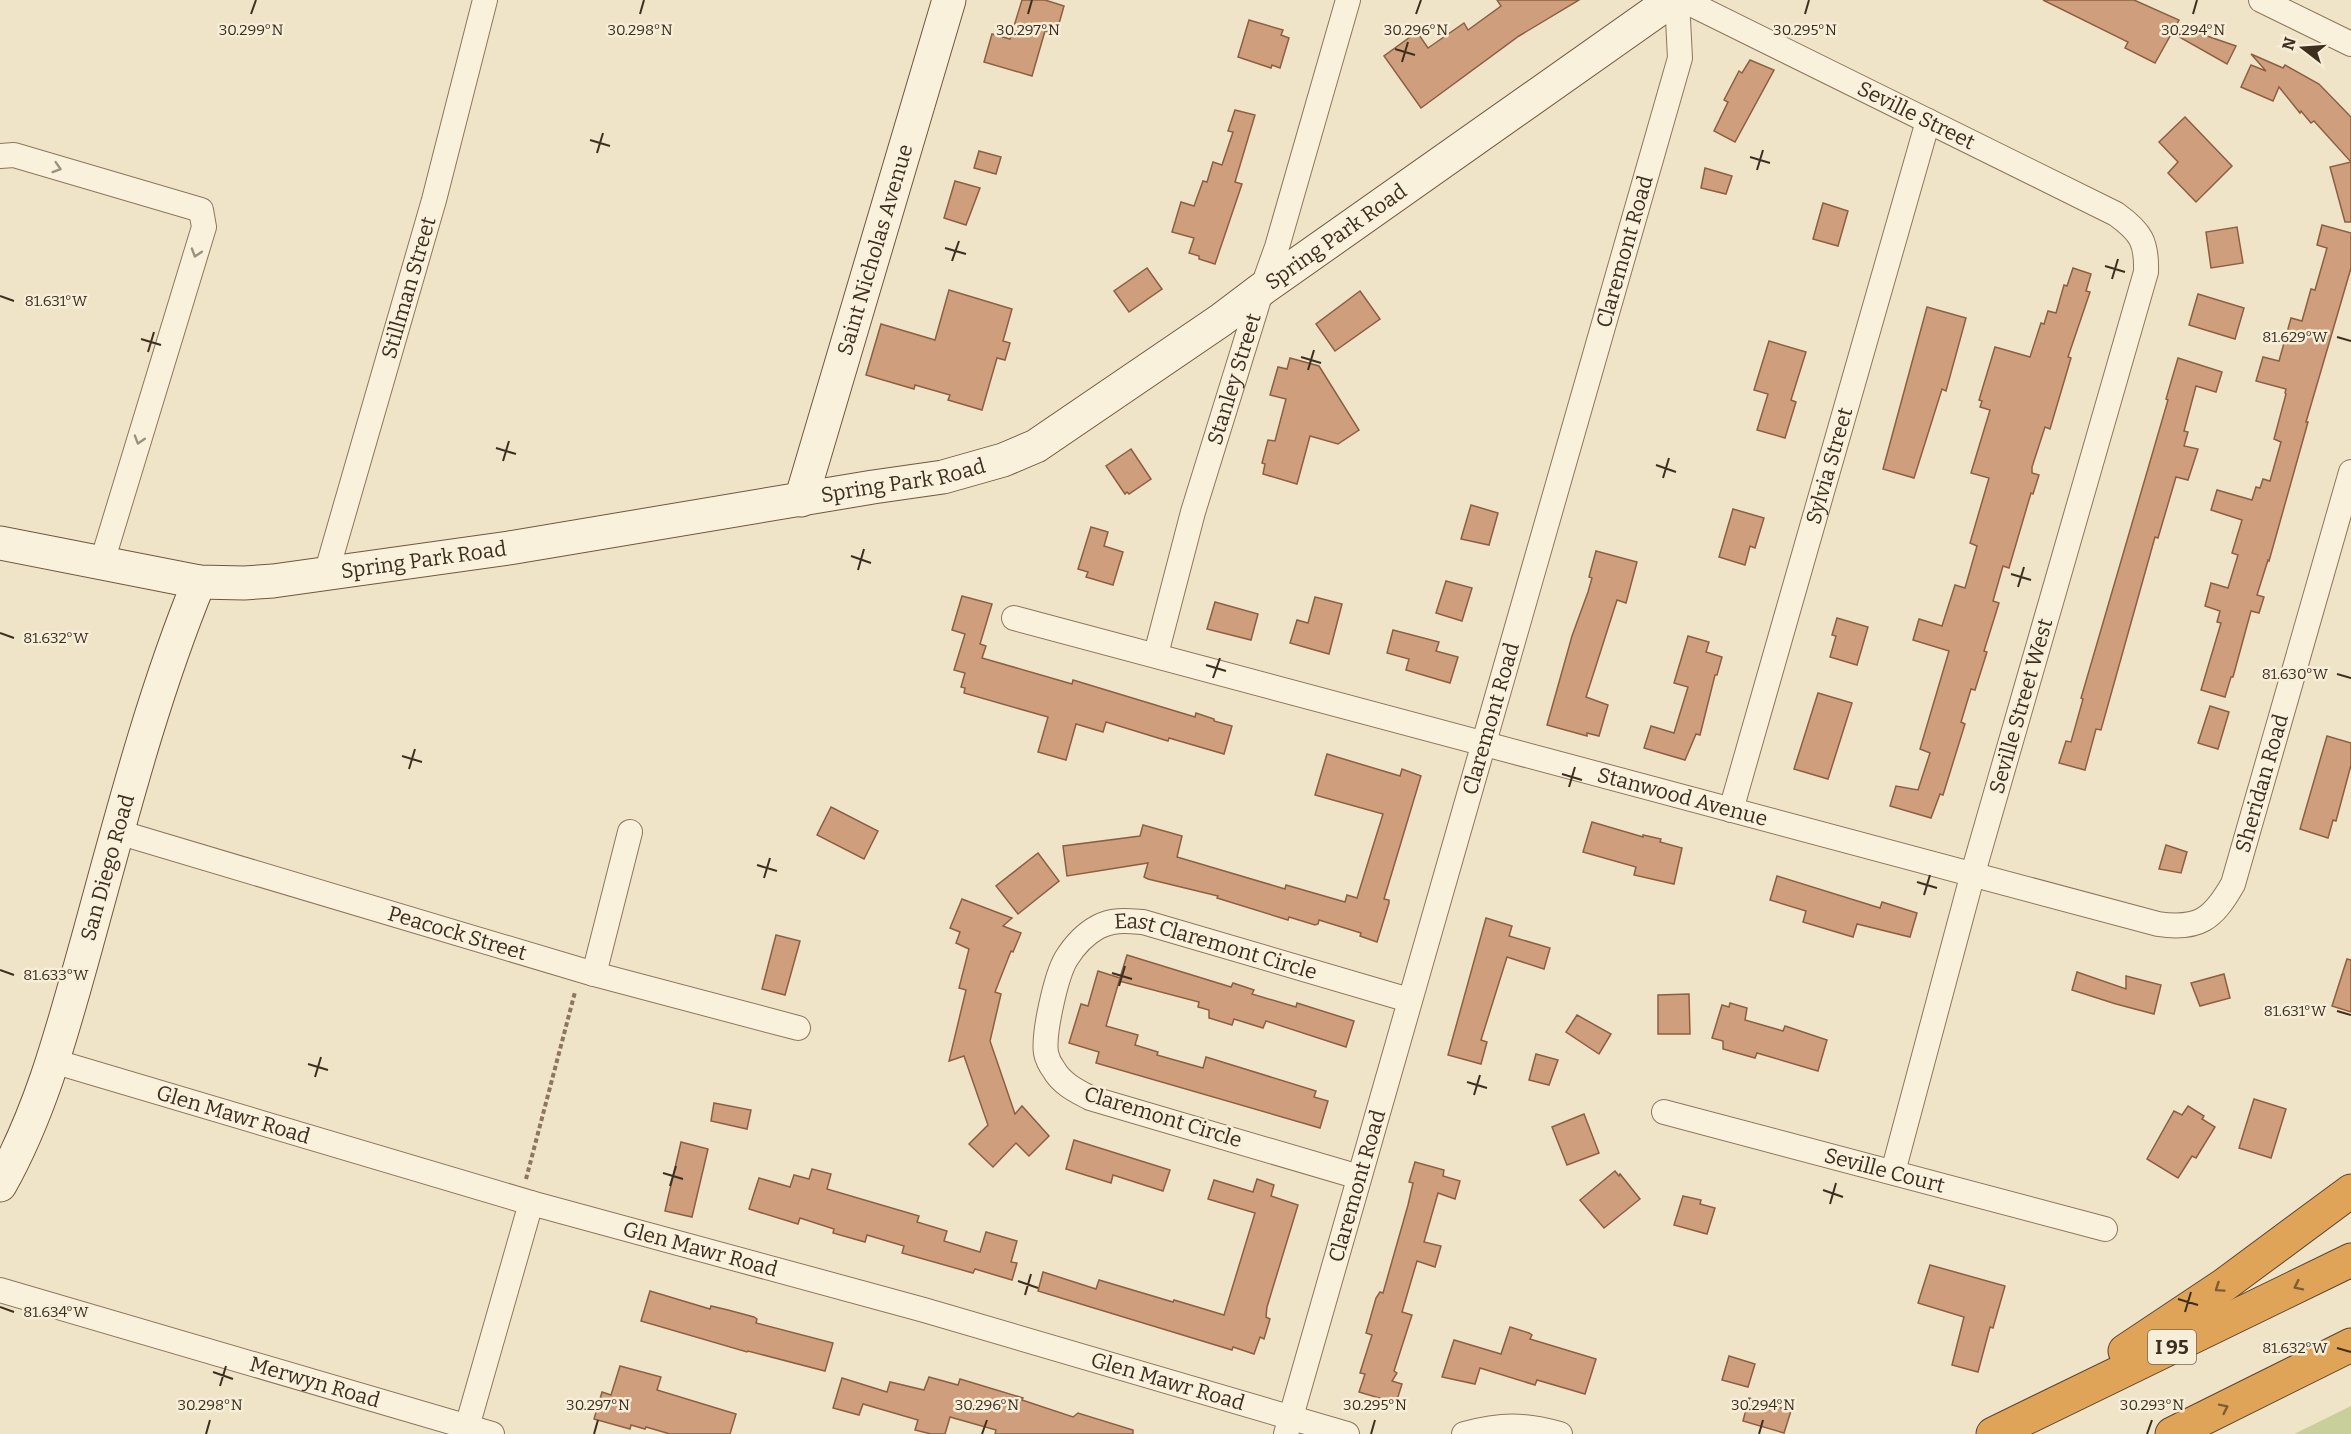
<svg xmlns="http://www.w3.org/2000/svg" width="2351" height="1434" viewBox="0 0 2351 1434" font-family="Bitter,serif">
  <rect width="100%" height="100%" fill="#f0e4c8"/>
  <path fill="#c9cf9b" d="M2351,1406V1434H2294Z"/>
  <g fill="#cf9f7d" stroke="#8d5f41" stroke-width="1.5">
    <path d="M1022,0H1045L1064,6L1056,34L1045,31L1032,76L984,62L992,34L1010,39Z"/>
    <path d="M1497,0H1579L1519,36L1421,108L1384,56L1417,32L1428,48L1464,23L1468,30L1501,6Z"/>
    <path d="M2043,0H2134L2179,20L2155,63L2125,48L2128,42Z"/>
    <path d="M1249,20L1283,30L1281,35L1289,38L1280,68L1272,65L1271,68L1238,57Z"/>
    <path d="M2178,26L2236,46L2227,64L2174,34Z"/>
    <path d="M2251,54L2283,68L2285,65L2319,84L2351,117V162L2314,121L2311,123L2301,111L2300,113L2279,87L2273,101L2241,87L2251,65L2266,71Z"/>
    <path d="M1750,60L1774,70L1735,142L1714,131L1728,102L1724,100L1739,71L1742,73Z"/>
    <path d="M1235,110L1255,115L1235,182L1242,184L1215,264L1199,259V256L1189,253L1194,238L1172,232L1181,202L1194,206L1203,181L1207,182L1213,162L1222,165L1233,132L1228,131Z"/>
    <path d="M2185,117L2232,166L2196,202L2168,173L2178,162L2159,142Z"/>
    <path d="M979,151L1001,157L996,174L974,168Z"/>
    <path d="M2351,162V222H2345L2330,167Z"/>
    <path d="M1705,168L1732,176L1726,194L1701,188Z"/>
    <path d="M955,181L980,188L966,225L944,218Z"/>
    <path d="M1823,203L1848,211L1838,246L1813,239Z"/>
    <path d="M2322,225L2351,233V268L2306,422H2308L2269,561L2268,560L2257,595L2264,597L2259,613L2251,611L2233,677H2231L2225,697L2201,690L2221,623L2217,622L2220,611L2205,606L2211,583L2228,588L2238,555L2232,553L2242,520L2211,510L2217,490L2252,500L2256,487L2260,488L2263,479L2270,481L2281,442L2274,439L2286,394L2285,393L2286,389L2256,381L2263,357L2279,361L2291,318L2302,321L2311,289L2315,290L2327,248L2317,245Z"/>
    <path d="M2237,227L2243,263L2211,268L2206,232Z"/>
    <path d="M1147,268L1162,289L1129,312L1114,291Z"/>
    <path d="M2073,268L2091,274L2086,291L2090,292L2068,357L2071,358L2050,429L2045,427L2032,467V473L2039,475L2033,494L2031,493L2009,568L2003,566L1993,601L1999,603L1984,651L1987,652L1975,690L1971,689L1961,722L1965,724L1943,795L1940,794L1931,818L1890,806L1896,786L1918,790L1930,753L1920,749L1949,651L1913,640L1919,619L1942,626L1955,585L1965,588L1977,546L1970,543L1989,478L1971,473L1990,410L1980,407L1982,401L1979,400L1995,347L2030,357L2041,323L2044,324L2048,311L2056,313L2064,285L2067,286Z"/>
    <path d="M949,290L1012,309L1003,341L1010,343L1005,360L997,358L982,410L948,400L950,395L915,385L914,389L866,375L881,324L935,340Z"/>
    <path d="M1360,291L1380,319L1335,351L1316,324Z"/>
    <path d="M2198,294L2244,308L2235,339L2189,325Z"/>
    <path d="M1927,307L1966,318L1946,391L1942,389L1914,478L1883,469Z"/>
    <path d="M1769,341L1806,352L1791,400L1796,402L1785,438L1757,430L1768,394L1754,390Z"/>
    <path d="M1290,358L1319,366L1359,430L1338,444L1310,436L1297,484L1263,474L1265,464L1262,463L1268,440L1275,441L1286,399L1270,395L1278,367L1287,369Z"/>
    <path d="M2178,358L2222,372L2216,392L2196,386L2184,431L2188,432L2184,446L2198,449L2188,480L2176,477L2158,538L2155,537L2101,730L2096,729L2085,770L2059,763L2066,741L2071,742L2083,699L2081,698L2084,688L2168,400L2166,399Z"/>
    <path d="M1131,449L1151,479L1129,494L1127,492L1125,494L1106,466Z"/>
    <path d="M1471,505L1498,513L1489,545L1461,539Z"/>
    <path d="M1733,509L1764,518L1755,548L1750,546L1745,565L1719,557Z"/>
    <path d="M1091,527L1108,532L1104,546L1123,552L1113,585L1086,577L1088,572L1078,569Z"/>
    <path d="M1596,551L1637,562L1626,603L1617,600L1586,697L1608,705L1599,736L1587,733V736L1547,725L1572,636L1588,592L1592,578L1589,577L1590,573Z"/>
    <path d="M1446,581L1472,588L1462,621L1436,613Z"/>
    <path d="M962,596L992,604L980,644L986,646L982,658L1072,684L1073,680L1195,717L1196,713L1214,719V721L1232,726L1224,754L1169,738L1168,741L1106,722L1103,732L1076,724L1066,760L1038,752L1048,717L964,693L965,688L961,687L965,673L954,670L965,634L952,630Z"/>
    <path d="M1315,597L1342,604L1329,654L1290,643L1297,620L1308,623Z"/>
    <path d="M1215,602L1258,614L1251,640L1207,629Z"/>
    <path d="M1837,618L1868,627L1857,665L1830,657L1836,636L1832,635Z"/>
    <path d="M1393,630L1439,642L1436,651L1458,657L1450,683L1406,670L1409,659L1387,653Z"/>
    <path d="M1688,636L1709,642L1706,652L1722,657L1717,675H1715L1700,735L1696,734L1685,760L1644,748L1651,726L1674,733L1688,687L1674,683Z"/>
    <path d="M1818,693L1852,703L1828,779L1794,769Z"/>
    <path d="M2210,706L2229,712L2218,749L2198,743Z"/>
    <path d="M2327,736L2351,743V765L2336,821L2333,820L2328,838L2300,829Z"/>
    <path d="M1327,754L1400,776L1402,769L1421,776L1384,899L1389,900V903L1377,942L1360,936L1361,933L1319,920L1318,924L1315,925L1289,917L1288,920L1217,898L1218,896L1148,879L1144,877L1148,863L1067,876L1063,846L1140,836L1143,825L1182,836L1177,857L1285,889L1286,885L1345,902L1347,895L1357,898L1383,814L1315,795Z"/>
    <path d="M831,807L878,831L864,859L817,835Z"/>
    <path d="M1592,822L1643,837V835L1661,839L1660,842L1682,848L1674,884L1634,875L1636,867L1583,852Z"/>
    <path d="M2166,845L2187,852L2181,873L2159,869Z"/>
    <path d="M1038,853L1059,881L1018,914L996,886Z"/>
    <path d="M1777,876L1880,908L1882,902L1917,913L1910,937L1857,924L1853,937L1803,922L1806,911L1770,900Z"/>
    <path d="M962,899L1012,918L1003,926L1021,933L1013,952L1011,951L995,992L1001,994L990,1041L1015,1114L1022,1106L1049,1136L1029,1156L1016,1143L993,1167L969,1144L988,1125L964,1056L949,1061L966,990L959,988L969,949L956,943L960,932L950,928Z"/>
    <path d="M1486,918L1512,926L1509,936L1550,948L1544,969L1507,957L1481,1040L1487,1042L1481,1064L1448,1055Z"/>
    <path d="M776,935L800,941L785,995L762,989Z"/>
    <path d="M1127,955L1231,987L1233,983L1254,990L1252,994L1296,1007L1297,1003L1354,1021L1346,1047L1266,1021L1263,1028L1234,1019L1232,1025L1209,1018V1010L1198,1007L1199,1002L1119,981Z"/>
    <path d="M2347,959L2351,960V1012L2332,1006Z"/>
    <path d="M1098,971L1120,978L1106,1026L1138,1035L1135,1045L1158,1052L1157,1055L1203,1068L1206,1057L1316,1091L1314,1097L1328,1101L1320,1128L1096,1063L1099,1052L1069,1043L1081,1004L1088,1006Z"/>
    <path d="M2077,972L2126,989V976L2161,985L2154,1014L2116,1004L2072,990Z"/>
    <path d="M2224,974L2230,998L2200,1006L2191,983Z"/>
    <path d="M1689,994L1690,1034H1658V995Z"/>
    <path d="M1730,1003L1747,1008L1745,1020L1783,1031L1785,1026L1827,1040L1818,1071L1757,1053L1755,1058L1723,1049V1041L1712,1038L1722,1005L1729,1007Z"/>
    <path d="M1577,1015L1611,1034L1599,1054L1566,1032Z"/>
    <path d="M1536,1054L1558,1060L1549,1085L1529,1080Z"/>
    <path d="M2254,1099L2286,1109L2271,1158L2239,1148Z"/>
    <path d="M714,1103L751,1110L747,1129L711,1121Z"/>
    <path d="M2188,1106L2204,1116L2202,1119L2215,1127L2196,1158L2192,1156L2178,1178L2147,1159L2174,1111L2182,1115Z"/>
    <path d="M1584,1114L1599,1153L1567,1165L1552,1127Z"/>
    <path d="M1074,1140L1170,1170L1163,1191L1113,1175L1111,1183L1066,1169Z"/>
    <path d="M681,1142L708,1149L692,1217L665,1211Z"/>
    <path d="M1415,1162L1444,1170L1443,1176L1460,1181L1455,1199L1438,1193L1424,1242L1441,1246L1435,1267L1417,1261L1402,1312L1412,1315L1394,1371L1397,1373L1392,1381L1402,1384L1396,1403L1359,1392L1365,1374L1360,1373L1372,1335L1366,1333L1376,1298L1380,1292L1383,1293L1408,1205L1413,1183L1409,1182Z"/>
    <path d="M812,1169L831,1174L827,1189L919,1216L917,1222L947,1231L944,1241L980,1252L986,1232L1017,1241L1011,1262L1017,1263L1012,1280L975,1269L973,1273L902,1253L904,1246L867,1235L865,1242L833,1233L834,1229L800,1218L798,1224L749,1209L759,1178L790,1187L794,1175L809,1179Z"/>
    <path d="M1615,1171L1619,1176L1620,1174L1640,1199L1604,1228L1580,1200Z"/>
    <path d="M1257,1179L1274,1185L1271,1196L1298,1205L1267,1307L1266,1317L1270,1319L1264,1339L1260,1337L1254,1354L1233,1347L1232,1350L1038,1291L1043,1272L1096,1289L1099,1280L1173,1302L1174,1300L1224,1315L1255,1213L1208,1199L1214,1180L1253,1192Z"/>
    <path d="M1683,1196L1701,1200L1700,1204L1715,1208L1707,1234L1674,1225Z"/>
    <path d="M1930,1265L2005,1286L1993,1328L1990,1327L1978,1372L1952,1365L1964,1317L1918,1303Z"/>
    <path d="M650,1291L710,1309L711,1306L728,1310L754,1317L757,1319L756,1323L833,1343L825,1371L748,1351L747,1352L641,1321Z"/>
    <path d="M1510,1327L1529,1333L1532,1335L1530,1339L1596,1359L1585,1394L1537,1380L1535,1385L1480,1368L1475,1384L1442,1377L1454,1340L1501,1354Z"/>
    <path d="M1729,1356L1755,1364L1748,1387L1722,1380Z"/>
    <path d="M620,1366L661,1377L657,1390L736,1414L730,1434H670L646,1427L645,1429L631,1425L630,1429L594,1419L602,1392L611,1395Z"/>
    <path d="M929,1377L958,1385L960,1379L1023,1398L1022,1400L1073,1417L1078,1413L1133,1430V1434H995L996,1430L950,1417L945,1434H931L915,1430L918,1420L863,1404L859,1415L833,1408L842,1378L887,1392L890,1382L924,1390Z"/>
    <path d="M1749,1398L1791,1411L1784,1433L1743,1421Z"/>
  </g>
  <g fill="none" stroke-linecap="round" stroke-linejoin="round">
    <g stroke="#8d765c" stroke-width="26">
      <g id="street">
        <path id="s1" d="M1683,0L2116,214C2141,232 2147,242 2146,272L1973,873L1893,1172"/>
        <path d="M2261,0L2351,44"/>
        <path d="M0,156L14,155L201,210L204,227L102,562"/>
        <path id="s2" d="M326,574L434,200L485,0"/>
        <path id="s3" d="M1014,618L2158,924C2199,930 2213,919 2233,884L2351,472"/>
        <path id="s4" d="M1156,654L1193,512L1262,289L1277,247L1348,0"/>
        <path id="s5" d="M1731,810L1928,121"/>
        <path id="s6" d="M118,832L594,974L798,1028"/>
        <path d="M594,974L630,832"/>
        <path id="s7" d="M53,1061L531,1203L924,1310L1347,1434"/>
        <path id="s8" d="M1664,1112L2105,1229"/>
        <path id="s9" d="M1359,1177L1090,1098C1077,1091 1062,1084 1054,1070C1051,1066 1047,1058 1046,1053C1043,1034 1056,976 1066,959C1074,946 1085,934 1098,927C1113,919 1128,921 1143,922L1409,1000"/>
        <path id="s10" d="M0,1290L492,1434"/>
        <path d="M465,1434L531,1203"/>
        <path id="s11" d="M1286,1434L1680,58L1677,0"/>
        <path d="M1464,1434C1502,1424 1522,1424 1560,1434"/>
      </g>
    </g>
    <g stroke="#6f573f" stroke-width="35">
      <g id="secondary">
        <path id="s12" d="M801,500L949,0"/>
        <path id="s13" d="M0,543L199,582L244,583L273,581L509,548L873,487L943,477L1003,460L1036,446L1221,320L1262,289L1672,0"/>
        <path id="s14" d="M0,1185C42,1110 63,1028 86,946C120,823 151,699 199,582"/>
      </g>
    </g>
    <g stroke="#5b4430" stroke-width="35">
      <g id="highway">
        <path d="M2125,1351L2224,1285L2351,1191"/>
        <path d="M1993,1434L2351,1260"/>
        <path d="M2172,1434L2351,1345"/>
      </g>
    </g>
    <path stroke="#8d765c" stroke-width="4" stroke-dasharray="4.5 3" stroke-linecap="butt" d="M526,1179L575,992"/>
    <use href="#street" stroke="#faf1dc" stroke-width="24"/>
    <use href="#secondary" stroke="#faf1dc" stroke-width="33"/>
    <use href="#highway" stroke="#e0a458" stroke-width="33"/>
  </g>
  <defs><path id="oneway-chevron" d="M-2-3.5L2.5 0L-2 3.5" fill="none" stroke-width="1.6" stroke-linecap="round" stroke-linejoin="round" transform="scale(1.5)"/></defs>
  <g stroke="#9c907e">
    <use href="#oneway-chevron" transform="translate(57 168) rotate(17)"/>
    <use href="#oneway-chevron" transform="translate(196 253) rotate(107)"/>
    <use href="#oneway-chevron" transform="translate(139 440) rotate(107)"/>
  </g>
  <g stroke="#7e5d36">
    <use href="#oneway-chevron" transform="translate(2298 1286) rotate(154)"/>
    <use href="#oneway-chevron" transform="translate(2219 1288) rotate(146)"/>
    <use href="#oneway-chevron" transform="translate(2224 1408) rotate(-26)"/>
  </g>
  <path fill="none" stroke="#3d2e20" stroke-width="2" d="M251,14L256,0M640,14L644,0M1028,14L1032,0M1416,14L1421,0M1805,14L1809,0M2193,14L2197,0M1395,49L1415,55M1402,62L1408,42M590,140L610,146M597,153L603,133M1750,157L1770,163M1757,170L1763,150M945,248L966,254M952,261L959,241M2105,266L2125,272M2112,279L2118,259M0,296L14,301M2337,337L2351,341M141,339L161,345M148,352L154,332M1301,357L1321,363M1308,370L1314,350M496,448L516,454M503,461L509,441M1656,465L1676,472M1663,478L1669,458M851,556L871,563M858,570L864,549M2011,574L2031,580M2018,587L2024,567M0,633L14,638M1206,665L1226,671M2337,674L2351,678M1213,678L1220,658M402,756L422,762M409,769L415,749M1562,774L1582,780M1569,787L1575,767M757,865L777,871M764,878L770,858M1917,882L1937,888M1924,895L1930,875M0,970L14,975M1112,973L1132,979M1119,986L1125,966M2337,1011L2351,1015M308,1064L328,1070M315,1077L321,1057M1467,1082L1487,1088M1474,1095L1480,1075M663,1173L683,1179M670,1186L676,1166M1823,1190L1843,1197M1830,1204L1836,1183M1018,1281L1038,1288M1025,1295L1031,1274M2178,1299L2198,1305M0,1307L14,1312M2185,1312L2191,1292M2337,1348L2351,1352M213,1372L233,1379M220,1386L226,1366M206,1434L210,1420M594,1434L598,1420M982,1434L987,1420M1371,1434L1375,1420M1759,1434L1763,1420M2147,1434L2152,1420"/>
  <g text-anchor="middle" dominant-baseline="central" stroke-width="5" stroke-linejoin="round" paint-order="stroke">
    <rect fill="#f7eed8" stroke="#756857" stroke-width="1.5" x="2148" y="1330" width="48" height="34" rx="4.5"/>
    <g font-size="20" font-weight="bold" fill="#3d2e20">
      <text x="2172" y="1347">I 95</text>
    </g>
    <g font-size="21" fill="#3d2e20" stroke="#f7eed8">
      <text stroke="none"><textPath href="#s1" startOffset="260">Seville Street</textPath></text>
      <text stroke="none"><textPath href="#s13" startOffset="1419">Spring Park Road</textPath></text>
      <text stroke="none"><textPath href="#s12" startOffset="261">Saint Nicholas Avenue</textPath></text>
      <text stroke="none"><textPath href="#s11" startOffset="1230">Claremont Road</textPath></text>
      <text stroke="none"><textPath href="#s2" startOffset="298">Stillman Street</textPath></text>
      <text stroke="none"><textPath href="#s4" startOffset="286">Stanley Street</textPath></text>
      <text stroke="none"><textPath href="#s5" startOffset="358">Sylvia Street</textPath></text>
      <text stroke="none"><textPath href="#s13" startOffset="915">Spring Park Road</textPath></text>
      <text stroke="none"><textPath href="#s13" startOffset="429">Spring Park Road</textPath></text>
      <text transform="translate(2021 706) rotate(-74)">Seville Street West</text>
      <text stroke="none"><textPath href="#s11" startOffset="744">Claremont Road</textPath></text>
      <text stroke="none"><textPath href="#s3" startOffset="1382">Sheridan Road</textPath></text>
      <text stroke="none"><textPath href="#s3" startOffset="692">Stanwood Avenue</textPath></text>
      <text stroke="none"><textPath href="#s14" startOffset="336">San Diego Road</textPath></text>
      <text stroke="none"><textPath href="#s6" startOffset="354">Peacock Street</textPath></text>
      <text stroke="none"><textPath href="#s9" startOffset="610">East Claremont Circle</textPath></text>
      <text stroke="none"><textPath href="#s7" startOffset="188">Glen Mawr Road</textPath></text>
      <text transform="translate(1163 1117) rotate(17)">Claremont Circle</text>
      <text stroke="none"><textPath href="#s8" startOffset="228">Seville Court</textPath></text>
      <text stroke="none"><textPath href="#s11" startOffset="258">Claremont Road</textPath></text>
      <text stroke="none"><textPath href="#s7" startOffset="674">Glen Mawr Road</textPath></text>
      <text stroke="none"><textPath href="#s7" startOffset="1160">Glen Mawr Road</textPath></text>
      <text stroke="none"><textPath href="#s10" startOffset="328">Merwyn Road</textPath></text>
    </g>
  </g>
  <g font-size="15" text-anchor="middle" fill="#3d2e20" stroke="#f7eed8" stroke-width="5" stroke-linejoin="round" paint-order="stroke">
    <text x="251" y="35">30.299°N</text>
    <text x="640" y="35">30.298°N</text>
    <text x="1028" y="35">30.297°N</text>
    <text x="1416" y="35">30.296°N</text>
    <text x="1805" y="35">30.295°N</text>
    <text x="2193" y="35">30.294°N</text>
    <text x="56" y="306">81.631°W</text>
    <text x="2295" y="342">81.629°W</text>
    <text x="56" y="643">81.632°W</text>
    <text x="2295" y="679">81.630°W</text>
    <text x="56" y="980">81.633°W</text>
    <text x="2295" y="1016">81.631°W</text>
    <text x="56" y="1317">81.634°W</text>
    <text x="2295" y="1353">81.632°W</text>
    <text x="210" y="1410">30.298°N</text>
    <text x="598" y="1410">30.297°N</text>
    <text x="987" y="1410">30.296°N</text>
    <text x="1375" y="1410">30.295°N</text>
    <text x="1763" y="1410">30.294°N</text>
    <text x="2152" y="1410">30.293°N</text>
  </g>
  <g transform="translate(2303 48) rotate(287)" stroke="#f7eed8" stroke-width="4.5" paint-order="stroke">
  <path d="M0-4.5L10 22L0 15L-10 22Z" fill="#3d2e20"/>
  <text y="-9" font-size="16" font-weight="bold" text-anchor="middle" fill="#3d2e20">N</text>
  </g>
</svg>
